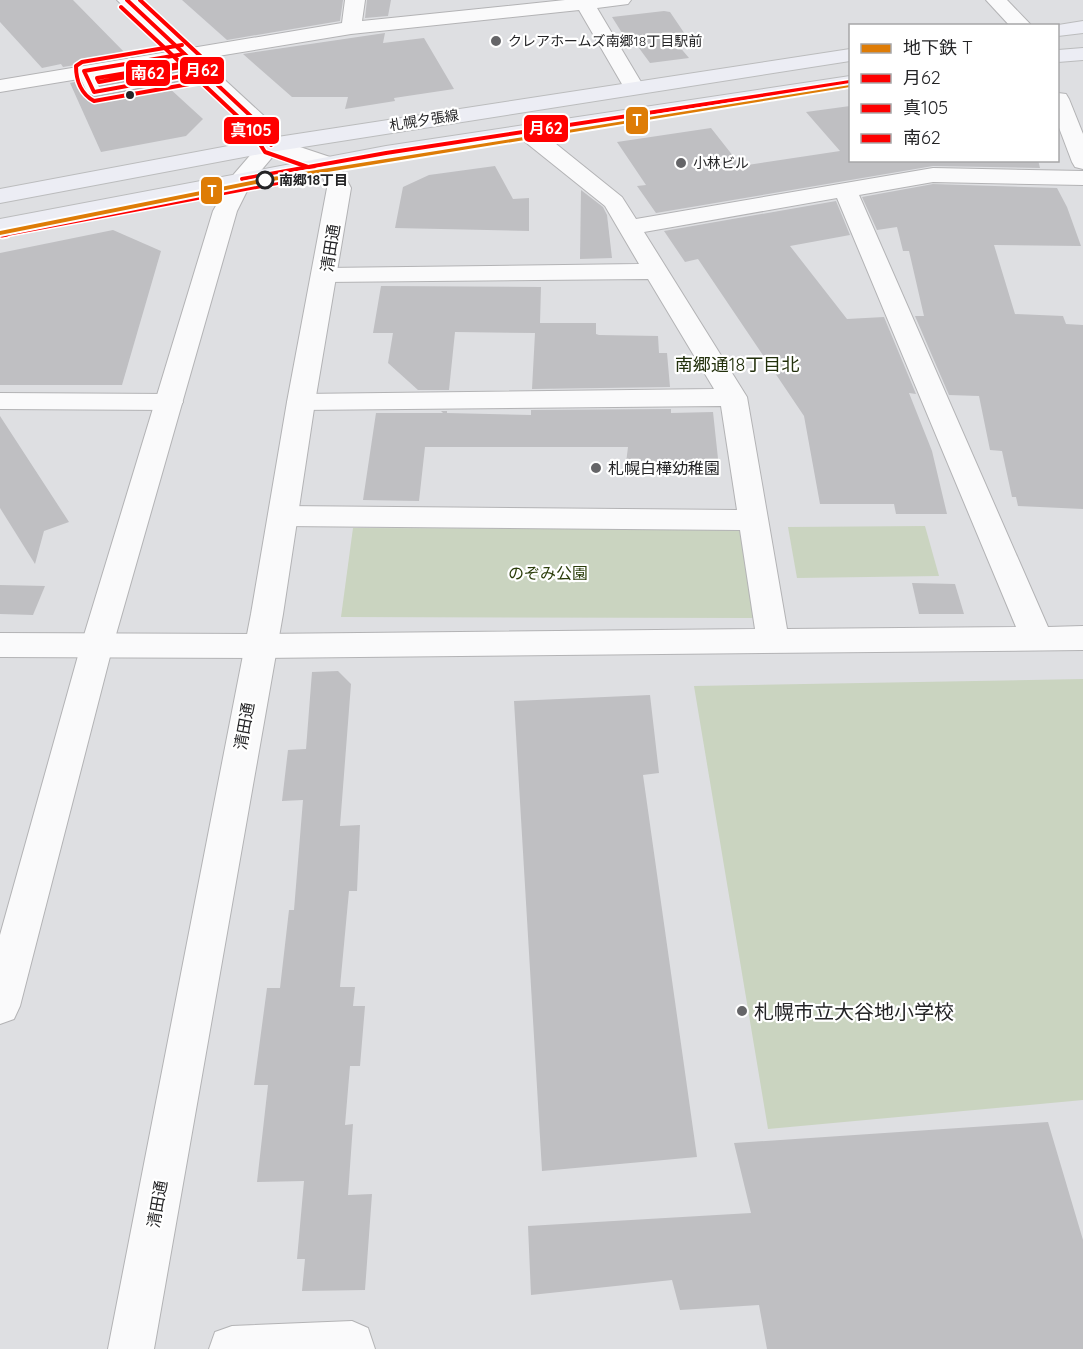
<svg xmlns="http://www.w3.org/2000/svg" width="1083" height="1349" viewBox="0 0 1083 1349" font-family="Quicksand,'Noto Sans JP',sans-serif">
  <rect width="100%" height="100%" fill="#dedfe2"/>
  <g fill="#cad4c0">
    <path d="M925,526L939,576L797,578L788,527Z"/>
    <path d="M353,528L744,529L755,618L341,617Z"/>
    <path d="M1083,679V1100L768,1129L694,686Z"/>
  </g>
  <g fill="#bfbfc2">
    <path d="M0,0H73L128,56L63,67L61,64L42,68L0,22Z"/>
    <path d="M182,0H343L340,21L227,40Z"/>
    <path d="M367,0H391L388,16L365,18Z"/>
    <path d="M664,11L670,12L691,43L678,45L689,58L650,63L636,44H629L612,17Z"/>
    <path d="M385,33L383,43L424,38L454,89L394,98L395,101L345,109L348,97H292L243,54Z"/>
    <path d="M143,71L149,76L100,84L97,78Z"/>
    <path d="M79,81L85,93L94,98L160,86L168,87L203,119L186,136L101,152L70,83Z"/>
    <path d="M850,106V160H1038L1040,168L933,166L656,213L637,186L646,185L617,142L711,128L741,166L840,151L806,112Z"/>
    <path d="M495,166L513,199L529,198V231L395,228L403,187L429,175Z"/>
    <path d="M933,184L1057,188L1067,207L1081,246L994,245L1015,314L1063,316L1066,324L1083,325V509L1018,506L1016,497H1012L1002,451L990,450L979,396L949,395L915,316H924L909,251H903L897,227L877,230L862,197Z"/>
    <path d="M581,190L603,207L607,215L612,258L580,259Z"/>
    <path d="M836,201L850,235L790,246L847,319L884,317L916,394L909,393L932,451L947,514H896L894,504H820L804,416L698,259L685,262L664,231Z"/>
    <path d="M113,230L161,251L122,385H0V253Z"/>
    <path d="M381,286L541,287L540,323H596V334L599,335L658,336L659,353H667L670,387L532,389L535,333L455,332L449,390H418L388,363L393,333H373Z"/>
    <path d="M671,409V413L713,412L719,468L655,469L652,462L626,463L628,447H425L419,501L363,500L376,413H443L441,411H447V413L531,415V410Z"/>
    <path d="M0,416L69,522L44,531L35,564L0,508Z"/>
    <path d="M912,583L955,584L964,614H919Z"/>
    <path d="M0,585L45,586L33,615L0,614Z"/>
    <path d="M338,671L351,684L340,826L360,825L357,891H349L340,987H355L353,1006H365L360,1066H350L345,1125L353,1124L348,1195L372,1194L365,1290L302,1291L305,1259H297L304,1181L257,1182L268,1085H254L267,988H280L289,910H294L303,800L282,801L288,750L306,749L312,672Z"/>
    <path d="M650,695L659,773L643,775L697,1157L542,1171L514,701Z"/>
    <path d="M1048,1122L1083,1240V1349H767L759,1305L680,1310L672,1280L531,1295L528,1226L751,1213L734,1143Z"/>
  </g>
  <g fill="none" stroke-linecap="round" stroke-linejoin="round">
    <g stroke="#b3b3b5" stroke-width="3">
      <path id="service" d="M84,67L89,68L99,87L204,68L211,72L204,76L94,96L87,92L77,71Z"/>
    </g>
    <g stroke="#b3b3b5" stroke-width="2">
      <g id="minor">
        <path d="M345,0H365L362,21L565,0H631L628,4L597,8L644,87L640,91L633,93L626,91L579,10L351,34L0,92V80L342,23Z"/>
        <path d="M986,0H1007L1032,26H1010Z"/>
        <path d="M1058,93L1066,94L1069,99L1083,134V169L1075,167L1072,162L1058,125Z"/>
        <path d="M527,125L535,127L622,197L636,219L933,168L1083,171V185L933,182L859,195L1048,627L1083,626V650L259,658L0,657V633L259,634L755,629L740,530L283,526L272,523L268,516L272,509L283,506L737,510L721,406L301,410L291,408L287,402L291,396L301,394L714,389L648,279L325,282L316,280L313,275L316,270L325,268L639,264L605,206L519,137L516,132L519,127ZM837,198L1016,627L787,629L747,397L644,232Z"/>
        <path d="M0,393L169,394L179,396L183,402L179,408L169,410L0,409Z"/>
        <path d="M352,1321L368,1328L375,1349H209L215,1332L232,1326Z"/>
      </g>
    </g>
    <g stroke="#b3b3b5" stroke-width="2">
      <path id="tertiary" d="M117,0H138L264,116L279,140L336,159L351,188L315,402L283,614L154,1349H108L251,614L287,402L327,188L319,168L275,154L252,181L237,211L113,645L20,1006L14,1019L0,1024V935L81,645L213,211L234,174L260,144L247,125Z"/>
    </g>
    <g stroke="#bbbcbd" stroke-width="2">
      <g id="primary">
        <path d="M1083,21V33L1058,36V26H1052Z"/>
        <path d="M1083,48V60L1058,62V50Z"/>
        <path d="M850,49V61L271,152L0,203V189L271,138Z"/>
        <path d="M850,76V88L386,160L0,233V219L386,146Z"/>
      </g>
    </g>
    <use href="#service" fill="#fafafb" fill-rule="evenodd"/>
    <use href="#minor" fill="#fafafb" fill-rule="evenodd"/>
    <use href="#tertiary" fill="#fafafb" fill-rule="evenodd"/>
    <use href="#primary" fill="#ecedf4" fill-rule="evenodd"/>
    <g stroke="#fff" stroke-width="7">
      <g id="bus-1">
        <path d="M127,0L256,121L271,145"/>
        <path d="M184,54L84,71L94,92L204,72"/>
        <path d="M242,179L386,153L850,82"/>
      </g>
    </g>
    <g stroke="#fff" stroke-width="7">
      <g id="bus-2-far1">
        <path d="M121,7L249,127L265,152L325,173"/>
        <path d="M182,45L82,62L76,66C76,80 81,94 94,101L206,81"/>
        <path d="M2,235L330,173"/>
      </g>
    </g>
    <g stroke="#fff" stroke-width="9">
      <path id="bus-2" d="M2,235L7,234"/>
    </g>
    <g stroke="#fff" stroke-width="7">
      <g id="bus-3">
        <path d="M140,0L210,65"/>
        <path d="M186,63L97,78L99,82L202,63"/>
      </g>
    </g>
    <use href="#bus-1" stroke="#f00" stroke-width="4"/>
    <use href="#bus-2-far1" stroke="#f00" stroke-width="4"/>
    <use href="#bus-2" stroke="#f00" stroke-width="5"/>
    <use href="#bus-3" stroke="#f00" stroke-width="4"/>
    <g stroke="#fff" stroke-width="4">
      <path id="metro-1" d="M850,85V87L266,182L0,235V231L266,178Z"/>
    </g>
    <use href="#metro-1" fill="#de7c06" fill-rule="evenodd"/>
  </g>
  <g fill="#656568" stroke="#fff" stroke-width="2">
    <circle cx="496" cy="41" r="6"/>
    <circle cx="681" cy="163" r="6"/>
    <circle cx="596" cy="468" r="6"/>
    <circle cx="742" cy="1011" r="6"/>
  </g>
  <circle fill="#242426" stroke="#fff" stroke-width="2" cx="130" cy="95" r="5"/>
  <circle fill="#fff" stroke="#242426" stroke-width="3" cx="265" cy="180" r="8"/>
  <g text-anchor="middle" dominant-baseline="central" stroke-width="4.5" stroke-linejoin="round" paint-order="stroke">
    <g font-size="14" fill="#242426" stroke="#fff" text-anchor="start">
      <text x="508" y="41">クレアホームズ南郷18丁目駅前</text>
      <text x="693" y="163">小林ビル</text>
    </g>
    <g font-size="14" fill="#242426" stroke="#fff">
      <text transform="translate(424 120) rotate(-9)">札幌夕張線</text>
    </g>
    <g font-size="14" font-weight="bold" fill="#242426" stroke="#fff" text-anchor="start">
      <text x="279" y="180">南郷18丁目</text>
    </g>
    <g font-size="16" fill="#242426" stroke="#fff">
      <text transform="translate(330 248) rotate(-81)">清田通</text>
      <text transform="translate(244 726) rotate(-80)">清田通</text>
      <text transform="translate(157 1204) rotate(-80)">清田通</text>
    </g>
    <g font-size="16" fill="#242426" stroke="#fff" text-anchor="start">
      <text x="608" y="468">札幌白樺幼稚園</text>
    </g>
    <g font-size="16" fill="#2a3c09" stroke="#fff">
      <text x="548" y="573">のぞみ公園</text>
    </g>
    <g font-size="18" fill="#22300c" stroke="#fff">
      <text x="737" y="364">南郷通18丁目北</text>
    </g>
    <g font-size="20" fill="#242426" stroke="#fff" text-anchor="start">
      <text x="754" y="1011">札幌市立大谷地小学校</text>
    </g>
  </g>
  <g stroke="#fff" stroke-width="2">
    <rect x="179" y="56" width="46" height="29" rx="6" fill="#f00"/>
    <rect x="125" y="59" width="46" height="28" rx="6" fill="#f00"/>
    <rect x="625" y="106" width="24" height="29" rx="6" fill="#de7c06"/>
    <rect x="523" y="114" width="46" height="29" rx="6" fill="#f00"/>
    <rect x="223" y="116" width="57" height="29" rx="6" fill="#f00"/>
    <rect x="200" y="176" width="23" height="29" rx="6" fill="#de7c06"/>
  </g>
  <g font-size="16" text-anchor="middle" font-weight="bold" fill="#fff">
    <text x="202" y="76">月62</text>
    <text x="148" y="79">南62</text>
    <text x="637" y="126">T</text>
    <text x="546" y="134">月62</text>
    <text x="251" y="136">真105</text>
    <text x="212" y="197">T</text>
  </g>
  <rect x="849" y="24" width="210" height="138" fill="#ffffff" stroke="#a7a7a8" stroke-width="1.5"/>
  <rect x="861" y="44" width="30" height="9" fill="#de7c06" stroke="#a7a7a8" stroke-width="1.5"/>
  <text x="903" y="54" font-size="18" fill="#242426">地下鉄 T</text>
  <rect x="861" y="74" width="30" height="9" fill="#ff0000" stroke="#a7a7a8" stroke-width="1.5"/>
  <text x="903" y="84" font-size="18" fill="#242426">月62</text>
  <rect x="861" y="104" width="30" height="9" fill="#ff0000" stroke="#a7a7a8" stroke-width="1.5"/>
  <text x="903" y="114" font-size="18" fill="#242426">真105</text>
  <rect x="861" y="134" width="30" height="9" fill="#ff0000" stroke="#a7a7a8" stroke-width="1.5"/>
  <text x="903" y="144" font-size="18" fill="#242426">南62</text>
</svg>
